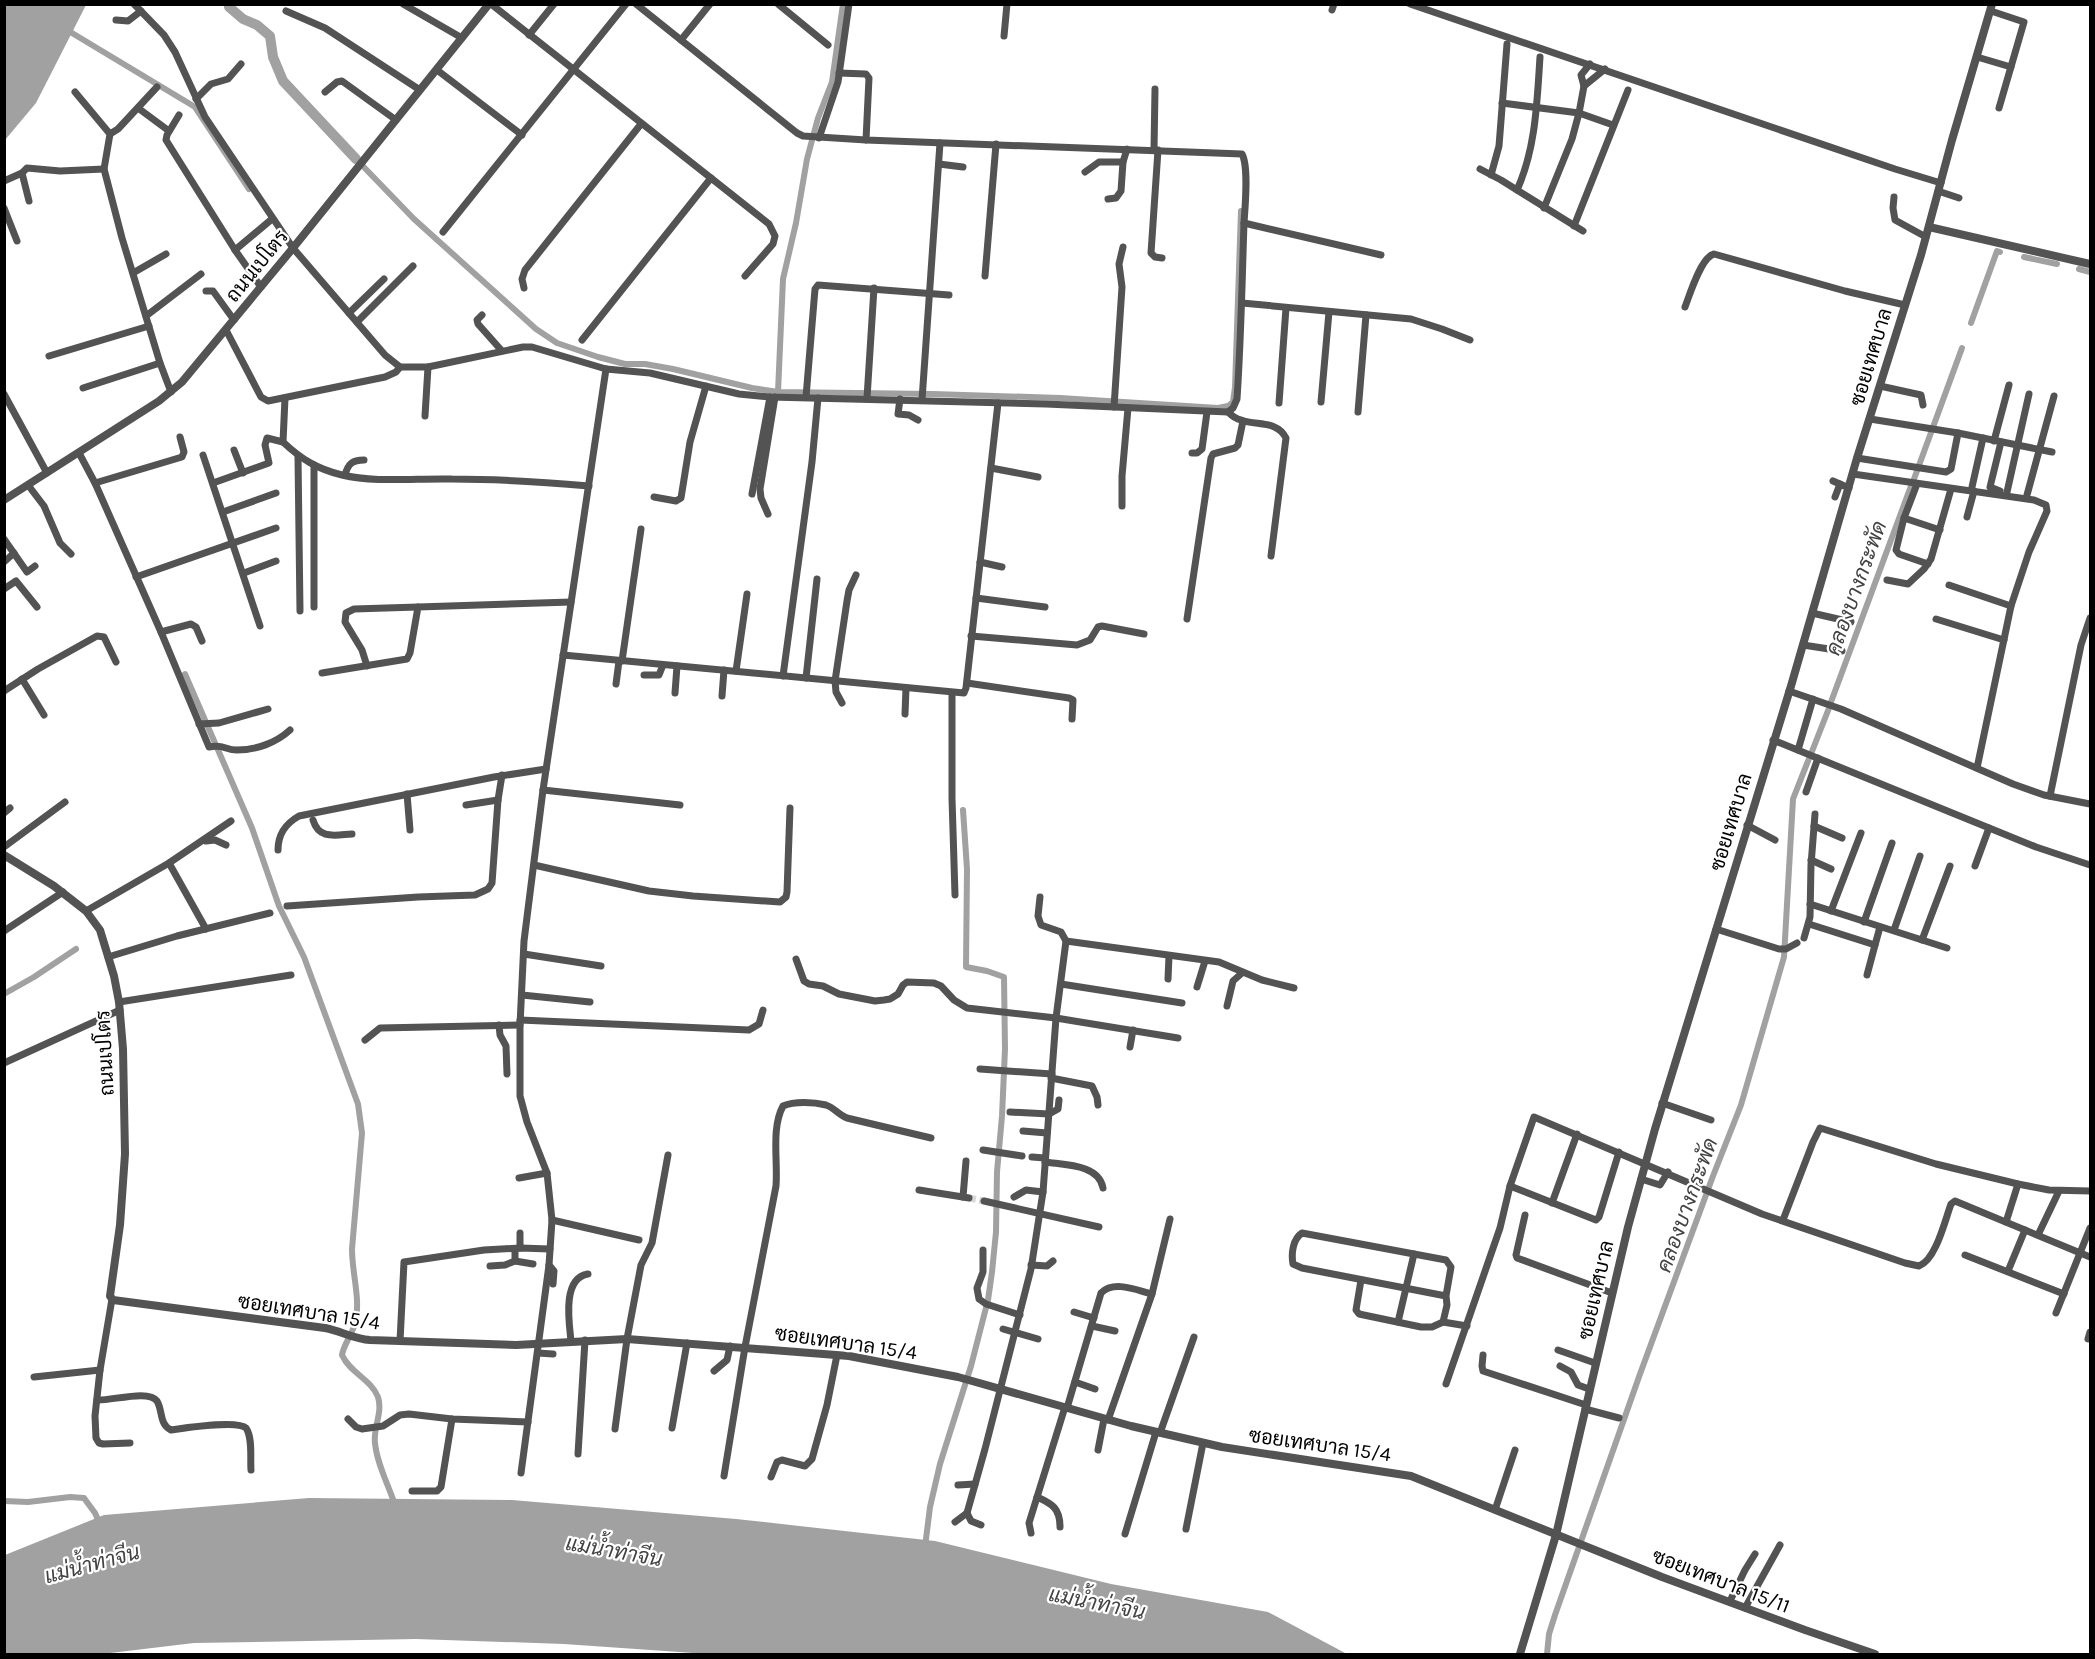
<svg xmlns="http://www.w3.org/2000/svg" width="2095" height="1659" viewBox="0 0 2095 1659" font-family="Karla,Sarabun,sans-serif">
  <rect width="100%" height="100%" fill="#fff"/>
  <g fill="#a1a1a1">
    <path d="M5,4L86,5L36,103L5,140Z"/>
    <path d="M309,1498L512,1500L736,1519L935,1541L1111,1584L1268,1612L1347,1654H708L564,1644L416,1639L194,1643L102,1654H5V1555L104,1515Z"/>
  </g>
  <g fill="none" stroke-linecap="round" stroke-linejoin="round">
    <g stroke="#a1a1a1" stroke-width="6">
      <path d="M67,30L195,107L249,189"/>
      <path d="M356,159L414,219L536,329L557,343L598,357L625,364H645L673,369L752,388L778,392L933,394L1060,398L1218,408L1228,406L1233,402L1235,387L1241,211"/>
      <path d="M2024,257L2057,264"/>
      <path d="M2079,269L2090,272"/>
      <path d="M1971,323L1997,251L2000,252"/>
      <path d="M778,392L783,279L796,223L807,159L818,118L832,82L843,4"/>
      <path d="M1914,479L1962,348"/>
      <path d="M185,674L252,828L279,906L304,957L358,1104L362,1133L352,1249C352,1273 360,1296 356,1320C354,1332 344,1343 342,1355C350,1373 371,1379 378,1397C383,1413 373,1427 375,1443C377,1464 388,1484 395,1505"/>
      <path d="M1831,702L1911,486"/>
      <path d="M1811,754L1829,708"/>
      <path d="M4,994L34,977L76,949"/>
      <path d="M4,1501L28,1502L70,1497L84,1498L95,1513L100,1524"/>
      <path d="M925,1547L930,1507L940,1464L971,1366L988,1300L992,1272L996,1232L997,1172L1002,1116L1005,1049L1004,977L987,971L966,967L967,869L963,810"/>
      <path d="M1547,1654L1549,1634L1555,1615L1640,1374L1713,1176L1741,1105L1784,957L1793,799L1810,756"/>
    </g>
    <path stroke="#a1a1a1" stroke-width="10" d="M229,4V7L243,19L257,25L270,36L273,57L283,81L356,159"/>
    <path stroke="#d9d9d9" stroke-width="7" stroke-dasharray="7 3.5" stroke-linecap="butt" d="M969,1198L984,1201"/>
    <g stroke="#535353" stroke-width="7">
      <path d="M134,4L164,35L175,52L205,117L293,248L385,355L400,367H428L523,347H532L606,369L650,373L739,394L770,397L1046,404L1228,412L1233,408L1237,399C1241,340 1242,282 1244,223C1245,207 1249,167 1242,154L866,140L803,136L797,133L636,4"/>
      <path d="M403,4L462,38"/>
      <path d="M491,4L769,224L775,236L773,244L745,276"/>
      <path d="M778,4L828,45"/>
      <path d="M1410,4L1895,169L1941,183"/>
      <path d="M1332,10L1334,4"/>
      <path d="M286,11L325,28L420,90"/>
      <path d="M1991,11L2024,22L1999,108"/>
      <path d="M116,20L128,21L141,11"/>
      <path d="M529,35L554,4"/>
      <path d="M1004,36L1007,4"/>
      <path d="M681,40L710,4"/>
      <path d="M1977,57L2011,67"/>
      <path d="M437,70L522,135"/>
      <path d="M839,73L866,74L869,78L866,140"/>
      <path d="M1584,86L1605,69"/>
      <path d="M75,92L110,134L104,169L122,238L160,363L171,392"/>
      <path d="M325,92L337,82L342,81L396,120"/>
      <path d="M196,99L211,84L228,79L241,64"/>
      <path d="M1502,103L1579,113L1613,125"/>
      <path d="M138,108L169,131"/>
      <path d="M179,115L167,135L166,140L235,250L261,287"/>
      <path d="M110,134L118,129L157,87"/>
      <path d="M819,138L838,82L849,4"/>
      <path d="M1154,150L1155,89"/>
      <path d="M1158,150L1151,253L1155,257L1162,258"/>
      <path d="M939,164L963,167"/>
      <path d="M1480,169L1501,180L1583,231"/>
      <path d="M1085,172L1099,162H1123L1127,149"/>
      <path d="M1491,175L1499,146L1507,44"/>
      <path d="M4,181L22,173"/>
      <path d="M1517,190C1536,148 1537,101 1540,57"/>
      <path d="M1938,191L1959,198"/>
      <path d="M1894,197L1893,208L1895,220L1926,237"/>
      <path d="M1108,199L1116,198L1121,191L1123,162"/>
      <path d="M29,201L22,173L27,168L60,171L104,169"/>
      <path d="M4,208L17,241"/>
      <path d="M1544,208L1572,139L1579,113L1584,86L1581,75L1590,64"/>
      <path d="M1244,223L1381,255"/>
      <path d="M1574,226L1628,90"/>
      <path d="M443,232L626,4"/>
      <path d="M235,250L272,219"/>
      <path d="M133,273L166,254"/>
      <path d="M985,276L996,144"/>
      <path d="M524,288L522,279L525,270L641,124"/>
      <path d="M206,291H213L234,320"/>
      <path d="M1242,303L1411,319L1442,329L1470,340"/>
      <path d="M1685,307C1690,294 1701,257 1714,254L1845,291L1905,305"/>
      <path d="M349,313L384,279"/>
      <path d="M482,315L477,320L478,324L502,351"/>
      <path d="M146,316L201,274"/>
      <path d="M357,322L413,266"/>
      <path d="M226,330L261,397L268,401L385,377L396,372L400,367"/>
      <path d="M582,340L711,178"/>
      <path d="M49,356L149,326"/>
      <path d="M1880,386L1921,395L1923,405"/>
      <path d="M83,388L160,363"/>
      <path d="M4,394L47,473"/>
      <path d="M806,397L815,289L818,285L949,295"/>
      <path d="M285,398L283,442C301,459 317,469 342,475C375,483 417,478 452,479C498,479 543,482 589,486"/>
      <path d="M867,398L874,288"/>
      <path d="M900,399L898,414L909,415L918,420"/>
      <path d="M922,400L940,143"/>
      <path d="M1321,402L1329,312"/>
      <path d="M1279,403L1286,308"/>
      <path d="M1114,407L1122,287L1119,264L1123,247"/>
      <path d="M1228,412C1232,416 1236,419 1241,420C1257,426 1277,420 1286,438L1271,556"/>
      <path d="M1358,412L1366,315"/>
      <path d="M425,416L428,367"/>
      <path d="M1870,419L1958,433L2052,452"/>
      <path d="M1994,441L2009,385"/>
      <path d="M234,450L243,473"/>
      <path d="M79,453L95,483L161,632L209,747C224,744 225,750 237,750C256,750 276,743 290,730"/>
      <path d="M1192,453H1197L1202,449L1207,412"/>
      <path d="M203,455L260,626"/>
      <path d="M298,457L300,611"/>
      <path d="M1857,458L1946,472L1951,469L1958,433"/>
      <path d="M991,468L1038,477"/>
      <path d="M1853,474L2034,500L2046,505L2047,511L2029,552L2011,606L1977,768"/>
      <path d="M345,475C348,464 352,460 364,460"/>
      <path d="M1833,481L1849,488"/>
      <path d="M95,483L182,457L184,452L180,437"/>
      <path d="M213,483L269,463L265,445L267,438L283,442"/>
      <path d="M1917,484L1904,518L1896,550L1899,554L1928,564"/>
      <path d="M28,485L44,506L60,543L71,554"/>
      <path d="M1972,487L1983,438"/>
      <path d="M2000,491L1990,487L2001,442"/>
      <path d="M2007,492L2029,394"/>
      <path d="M752,494L770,397"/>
      <path d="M2027,495L2054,396"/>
      <path d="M654,497L676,501L681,498L690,442L706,386"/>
      <path d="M1835,497L1840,484"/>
      <path d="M1122,506V476L1128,408"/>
      <path d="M223,512L276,493"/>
      <path d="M768,514L761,498L760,489L775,397"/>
      <path d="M1967,517L1974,491"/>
      <path d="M1904,518L1940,530"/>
      <path d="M4,539L27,572L35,566"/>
      <path d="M4,562L14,553"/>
      <path d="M980,562L1002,567"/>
      <path d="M244,573L276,561"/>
      <path d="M136,577L276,528"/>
      <path d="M1887,580L1908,584L1924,569L1931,559L1951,489"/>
      <path d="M1949,585L2011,606"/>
      <path d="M4,589L16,581L37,607"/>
      <path d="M976,598L1045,607"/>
      <path d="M314,607V465"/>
      <path d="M1812,613L1851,622"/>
      <path d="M1187,619L1211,458L1213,454L1235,448L1238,445L1243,421"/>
      <path d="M1936,619L2004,640"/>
      <path d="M161,632L191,624L196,627L202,641"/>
      <path d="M971,636L1077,645L1090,640L1098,627L1102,626L1144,634"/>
      <path d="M1803,645L1842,651"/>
      <path d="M563,655L964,693L966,688L998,403"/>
      <path d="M622,661L641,529"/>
      <path d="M367,666L362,650L345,622L346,613L354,609L418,607"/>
      <path d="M736,671L747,594"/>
      <path d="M322,673L407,659L410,653L418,607L571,602"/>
      <path d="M644,675H659L663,665"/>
      <path d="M783,676L812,462L818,398"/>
      <path d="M806,678L817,579"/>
      <path d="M22,679L44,715"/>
      <path d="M967,683L1069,698L1073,700L1072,719"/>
      <path d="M616,684L619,661"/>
      <path d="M4,691L38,669L97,636L104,637L116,662"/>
      <path d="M1789,691L1841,709L2013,784L2044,795L2090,804"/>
      <path d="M675,693L677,666"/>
      <path d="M952,694V798L955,895"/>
      <path d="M722,696L724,670"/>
      <path d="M842,703L836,692L835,681L847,601L849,590L856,575"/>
      <path d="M905,714L906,688"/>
      <path d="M199,724L219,723L268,709"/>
      <path d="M1773,740L2036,847L2090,865"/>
      <path d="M1798,750L1813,699"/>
      <path d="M543,790L680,805"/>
      <path d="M1806,792L1818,758"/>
      <path d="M407,794L410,830"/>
      <path d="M2050,796L2081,645L2090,618"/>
      <path d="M466,805L498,800"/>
      <path d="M4,813L10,808"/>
      <path d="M313,820C319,840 335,835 352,834"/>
      <path d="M1747,825L1775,840"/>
      <path d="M1814,826L1842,838"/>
      <path d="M206,841L215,840L226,845"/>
      <path d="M4,847L65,802"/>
      <path d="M278,850C278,834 285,824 299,816L494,777L546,769"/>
      <path d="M1811,860L1831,869"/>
      <path d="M169,863L206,929"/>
      <path d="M534,865L649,891L693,896L780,902L786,897L787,892L790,808"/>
      <path d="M1975,866L1989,828"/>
      <path d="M1810,904L1947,948"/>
      <path d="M287,906L418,897L475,895L488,889L492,883L498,800L502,775"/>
      <path d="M86,911L169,863L231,821"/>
      <path d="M1831,911L1861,833"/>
      <path d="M1864,922L1892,843"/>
      <path d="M1809,924L1875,945L1880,927"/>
      <path d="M1716,929L1779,949H1786L1797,943"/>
      <path d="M1894,930L1920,856"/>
      <path d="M4,931L63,892"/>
      <path d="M1804,938L1810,917L1811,865L1815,814"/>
      <path d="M1922,940L1950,866"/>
      <path d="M1066,941L1219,962L1262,980L1294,988"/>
      <path d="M524,954L601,966"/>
      <path d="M108,957L177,936L270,913"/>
      <path d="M796,959L804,981L809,984L823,986L839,994L875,1001L884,1000L890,999L898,994L903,985L907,982L934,983L941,986L954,1000L967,1008L1056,1018L1178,1038"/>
      <path d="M1867,975L1875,945"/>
      <path d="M1168,979L1169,956"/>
      <path d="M1061,984L1182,1003"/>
      <path d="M1197,987L1205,961"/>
      <path d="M522,995L590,1002"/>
      <path d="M119,1002L291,975"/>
      <path d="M1227,1006L1233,981L1242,973"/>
      <path d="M520,1020L749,1030L759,1024L763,1010"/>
      <path d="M499,1025L500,1035L506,1046L507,1074"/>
      <path d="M365,1040L380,1028L520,1025"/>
      <path d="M1130,1047L1133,1030"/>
      <path d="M4,1063L120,1010"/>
      <path d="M980,1069L1052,1074"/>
      <path d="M1051,1078L1092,1086L1097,1097L1098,1105"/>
      <path d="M1662,1103L1711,1120"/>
      <path d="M1010,1112L1049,1114L1058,1109L1059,1100"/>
      <path d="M1023,1131L1047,1133"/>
      <path d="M983,1150L1022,1156"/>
      <path d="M1032,1157L1045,1158"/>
      <path d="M1045,1162C1064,1165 1099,1164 1103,1188"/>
      <path d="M519,1178L547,1173"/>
      <path d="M1641,1179L1660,1185L1668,1172"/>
      <path d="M1510,1186L1596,1220L1599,1217L1619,1152"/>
      <path d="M919,1190L969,1198"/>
      <path d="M963,1197L966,1161"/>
      <path d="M1014,1197L1026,1190L1043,1192"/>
      <path d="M984,1201L1099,1227"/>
      <path d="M1552,1203L1577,1134"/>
      <path d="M1525,1215L1516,1255L1517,1258L1612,1293"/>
      <path d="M552,1220L639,1240"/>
      <path d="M1783,1220L1813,1142L1820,1128L1936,1164L2018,1184L2049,1190L2090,1191"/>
      <path d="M2006,1222L2018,1184"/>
      <path d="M520,1233V1248"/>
      <path d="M2038,1235L2059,1191"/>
      <path d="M983,1250V1272L977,1288L979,1299L986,1304L1020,1315"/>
      <path d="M1965,1255L2064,1294"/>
      <path d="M515,1261L533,1264"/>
      <path d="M549,1265L554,1271L553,1284"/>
      <path d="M1031,1265L1047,1266L1053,1261"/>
      <path d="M490,1266L505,1265L515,1261V1249"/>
      <path d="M2008,1271L2025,1230"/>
      <path d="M1361,1280L1356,1310L1359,1314L1421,1327H1432L1443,1322L1467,1326"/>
      <path d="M112,1299L100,1370L95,1416L96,1438L99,1443L103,1444L130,1443"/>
      <path d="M1074,1312L1094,1318"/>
      <path d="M2056,1313L2090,1228"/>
      <path d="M1398,1322L1414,1254"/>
      <path d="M1443,1322L1447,1305L1446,1296L1302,1268L1293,1264C1291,1253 1293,1239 1302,1233L1446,1260L1451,1267L1446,1296"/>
      <path d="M1092,1326L1115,1331"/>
      <path d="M1003,1329L1038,1339"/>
      <path d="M2088,1339L2090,1332"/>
      <path d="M400,1341L404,1262L484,1250L520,1248L550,1249"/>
      <path d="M571,1341C569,1322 562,1278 588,1274"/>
      <path d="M1558,1350L1595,1363"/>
      <path d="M538,1353L553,1354"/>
      <path d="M1483,1355L1482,1366L1483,1371L1586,1405"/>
      <path d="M1560,1366L1571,1372L1578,1385L1589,1389"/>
      <path d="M714,1371L727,1360L730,1346"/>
      <path d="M34,1377L100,1370"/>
      <path d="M1075,1382L1095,1389"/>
      <path d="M1446,1384L1500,1228L1510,1186L1534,1117L1762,1214L1905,1263L1919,1266C1936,1260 1945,1220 1951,1204L1955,1201L2090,1257"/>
      <path d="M97,1400C111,1401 149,1389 157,1401C163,1411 159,1424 171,1430C184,1428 238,1420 246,1428C253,1438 250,1459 251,1470"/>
      <path d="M1067,1408L1101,1293C1114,1280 1136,1290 1152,1294"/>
      <path d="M1585,1409L1619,1418"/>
      <path d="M348,1419L356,1427L362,1429L383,1426L400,1415L409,1414L452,1419L528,1422"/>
      <path d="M1108,1420L1152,1294L1170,1219"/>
      <path d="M672,1428L687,1343"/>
      <path d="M615,1429L627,1339L641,1265L652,1243L668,1155"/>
      <path d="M1160,1433L1194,1337"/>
      <path d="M1098,1450L1104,1419"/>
      <path d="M578,1454L585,1340"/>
      <path d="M521,1473L549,1265L552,1220L547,1173L527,1122L520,1096V1025L524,941L543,790L606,369"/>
      <path d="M724,1476L745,1347L776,1186C778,1161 771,1128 783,1106C794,1101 814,1102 826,1105C833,1107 839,1115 847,1118L931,1138"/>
      <path d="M771,1477L777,1462L782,1460L805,1466L812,1459L827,1405L837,1355"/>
      <path d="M958,1485L975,1484"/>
      <path d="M412,1491H437L441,1487L452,1419"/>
      <path d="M1037,1497C1053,1504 1060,1509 1060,1527"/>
      <path d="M1495,1510L1515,1450"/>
      <path d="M967,1513L971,1521L981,1525"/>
      <path d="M955,1522L967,1513L985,1449L1031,1269L1043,1192L1056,1018L1066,941L1061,932L1041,925L1038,916L1040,897"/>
      <path d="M1186,1529L1203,1443"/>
      <path d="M1031,1533L1029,1523L1065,1407"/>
      <path d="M1125,1534L1156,1432"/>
      <path d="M1730,1601L1745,1570L1755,1554"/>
      <path d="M1745,1608L1780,1545"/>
    </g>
    <g stroke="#535353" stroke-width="8">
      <path d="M1929,227L2090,264"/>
      <path d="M4,500L159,401L182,382L293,248L489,4"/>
      <path d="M4,855L54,886L86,911L100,930L114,976L119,1002L123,1049L125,1154L120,1225L110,1296L113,1300L325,1328C341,1331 354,1339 370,1340L516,1345L627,1339L849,1356L958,1377L1131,1426L1222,1447L1411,1476L1662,1577L1805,1630L1875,1654"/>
      <path d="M1520,1654L1556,1535L1628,1227L1655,1129L1791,686L1857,458L1921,255L1952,140L1992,4"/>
    </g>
  </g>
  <g text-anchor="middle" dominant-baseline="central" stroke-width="4.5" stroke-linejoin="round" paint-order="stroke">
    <g font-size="20" fill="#000" stroke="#fff">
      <text transform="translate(257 266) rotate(-51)">ถนนเปโตร</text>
      <text transform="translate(1871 357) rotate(-73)">ซอยเทศบาล</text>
      <text transform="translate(1731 822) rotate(-73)">ซอยเทศบาล</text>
      <text transform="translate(105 1053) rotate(-93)">ถนนเปโตร</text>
      <text transform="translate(1596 1290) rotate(-77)">ซอยเทศบาล</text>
      <text transform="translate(309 1312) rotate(9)">ซอยเทศบาล 15/4</text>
      <text transform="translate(846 1343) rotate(8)">ซอยเทศบาล 15/4</text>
      <text transform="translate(1320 1445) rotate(8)">ซอยเทศบาล 15/4</text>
      <text transform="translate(1721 1581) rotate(21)">ซอยเทศบาล 15/11</text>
    </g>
    <g font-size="21" font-style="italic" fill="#424242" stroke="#fff">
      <text transform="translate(1856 588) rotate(-70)">คลองบางกระพัด</text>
      <text transform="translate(1687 1205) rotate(-70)">คลองบางกระพัด</text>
      <text transform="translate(614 1551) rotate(10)">แม่น้ำท่าจีน</text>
      <text transform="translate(92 1564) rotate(-15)">แม่น้ำท่าจีน</text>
      <text transform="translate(1097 1603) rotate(11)">แม่น้ำท่าจีน</text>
    </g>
  </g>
  <rect width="2095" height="1659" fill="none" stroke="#000000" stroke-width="12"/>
</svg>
